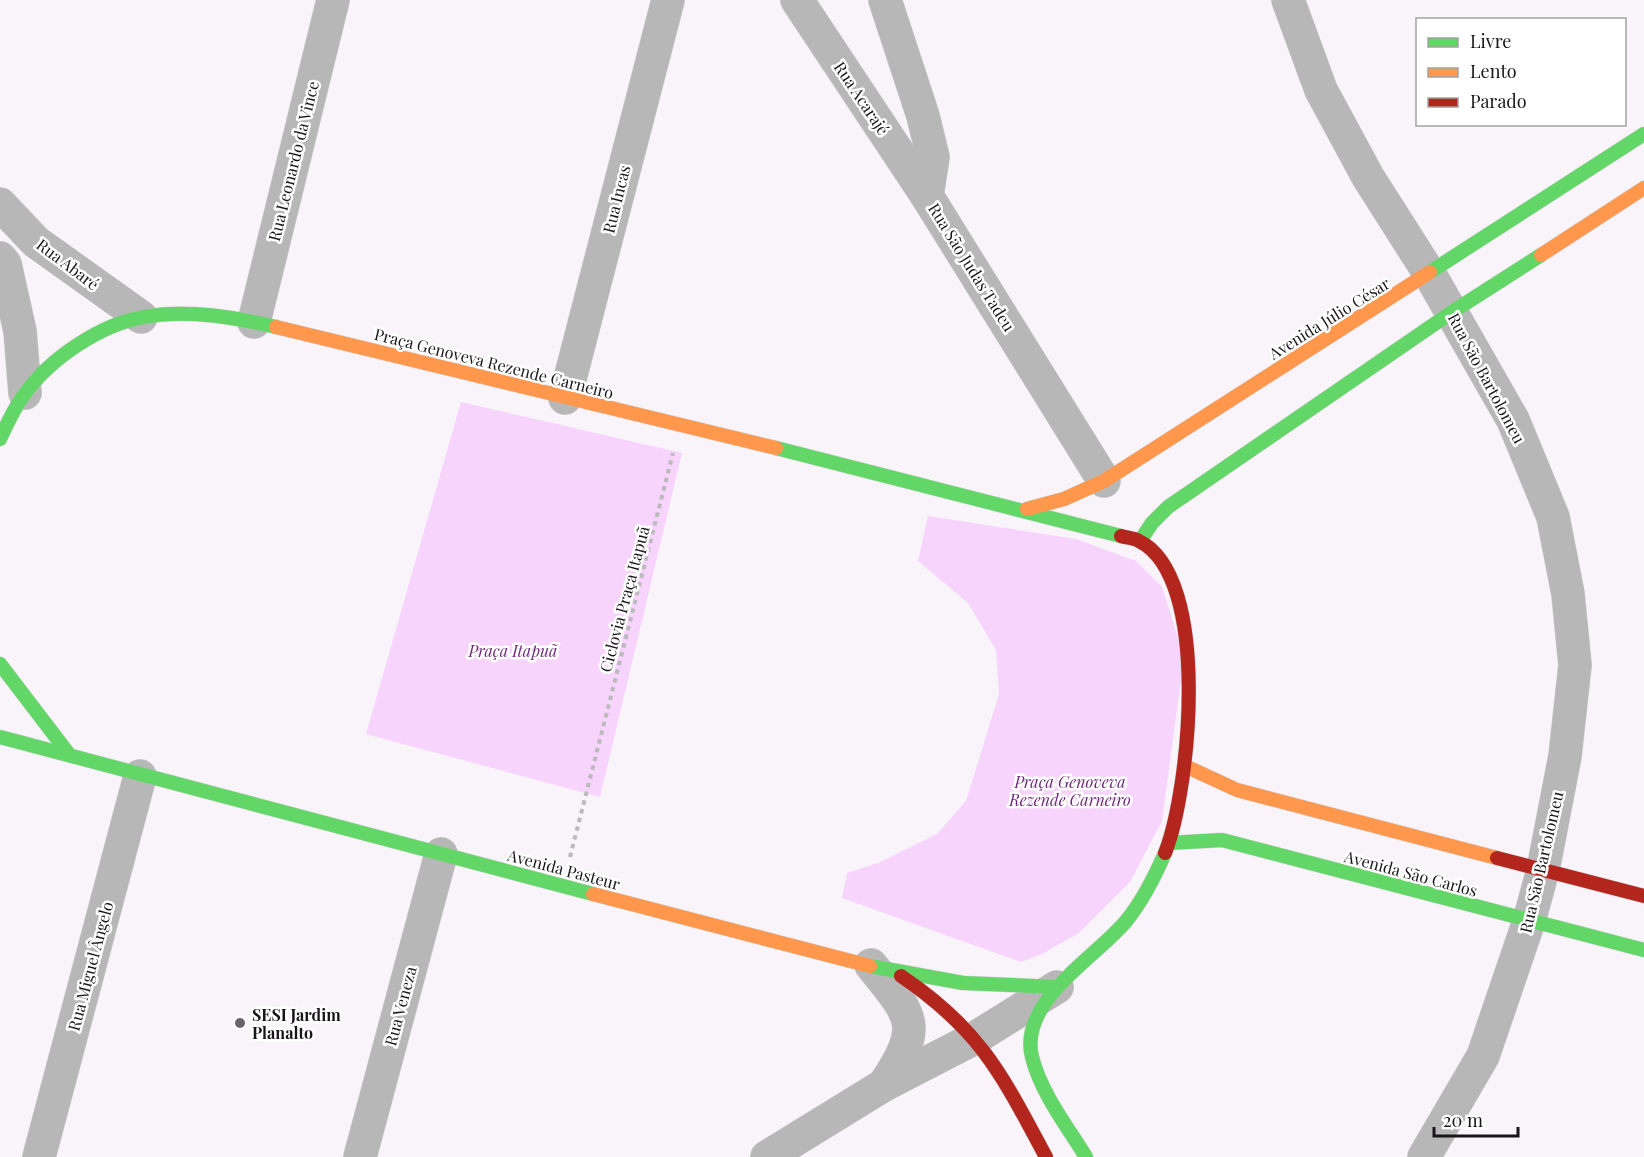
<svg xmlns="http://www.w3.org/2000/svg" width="1644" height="1157" viewBox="0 0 1644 1157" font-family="'Playfair Display',serif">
  <rect width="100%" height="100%" fill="#f8f4f9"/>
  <g fill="#f6d4fc">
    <path d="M461,402L682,453L600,797L366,734Z"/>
    <path d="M928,516L1076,539L1136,561L1162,587L1184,657L1162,821L1130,882L1079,933L1042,954L1021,962L842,898L847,873L878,863L937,834L966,801L999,694L996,650L968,603L918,561Z"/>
  </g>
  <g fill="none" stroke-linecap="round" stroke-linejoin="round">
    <g stroke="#d3d1d4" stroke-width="34">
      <g id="street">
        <path d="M797,0L927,196L1104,481"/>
        <path d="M885,0L923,116L933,157L927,196"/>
        <path d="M1288,0L1321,90L1368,177L1429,273L1513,420L1553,517L1568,594L1575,665L1565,756L1543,870L1529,921L1483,1056L1424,1157"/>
        <path d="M0,204L36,242L141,317"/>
        <path d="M0,258L5,264L20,331L25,393"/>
        <path d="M254,322L333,0"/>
        <path d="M565,398L668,0"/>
        <path d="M871,965C913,1017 924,1025 884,1085"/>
        <path d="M39,1157L140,776"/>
        <path d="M360,1157L441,854"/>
        <path d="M767,1157L884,1085L975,1038L1057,987"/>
      </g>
    </g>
    <g stroke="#d3d1d4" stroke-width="15">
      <g id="fast">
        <path d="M1430,272L1644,134"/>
        <path d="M0,439C7,424 14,408 24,395C49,359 101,324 144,317C187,309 234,317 276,327"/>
        <path d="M776,448L1121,536"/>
        <path d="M1140,541L1152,523L1168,507L1452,312L1541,255"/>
        <path d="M0,664L68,753"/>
        <path d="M0,737L593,894"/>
        <path d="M1169,843L1222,840L1644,950"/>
        <path d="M870,966L963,983L1057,987"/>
        <path d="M1086,1157C1067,1126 1041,1093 1032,1057C1018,1001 1097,957 1127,920C1143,900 1155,876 1165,853"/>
      </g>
    </g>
    <g stroke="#d3d1d4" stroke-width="15">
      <g id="slow">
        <path d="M1541,255L1644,188"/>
        <path d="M276,327L776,448"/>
        <path d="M1027,509L1064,499L1104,481L1430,272"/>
        <path d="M1185,766L1237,790L1497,858"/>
        <path d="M593,894L870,966"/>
      </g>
    </g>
    <g stroke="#d3d1d4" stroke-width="15">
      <g id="jam">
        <path d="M1121,536C1127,538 1134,538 1139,541C1212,577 1190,790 1165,853"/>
        <path d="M1497,858L1644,896"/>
        <path d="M901,976C981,1030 1002,1075 1046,1157"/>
      </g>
    </g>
    <path stroke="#bcb9bd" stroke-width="4" stroke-dasharray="4.5 4.5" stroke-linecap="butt" d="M570,857L673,453"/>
    <use href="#street" stroke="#b8b7b8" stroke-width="33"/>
    <use href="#fast" stroke="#63d668" stroke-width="14"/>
    <use href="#slow" stroke="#ff974d" stroke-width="14"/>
    <use href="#jam" stroke="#b3261e" stroke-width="14"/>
  </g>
  <circle fill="#666467" stroke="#fff" stroke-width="2" cx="240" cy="1023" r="6"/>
  <g text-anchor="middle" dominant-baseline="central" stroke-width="5" stroke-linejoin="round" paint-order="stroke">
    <g font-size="16" fill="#181618" stroke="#fff">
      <text transform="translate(862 98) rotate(56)">Rua Acarajé</text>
      <text transform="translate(293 161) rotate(-76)">Rua Leonardo da Vince</text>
      <text transform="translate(616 199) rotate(-76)">Rua Incas</text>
      <text transform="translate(68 264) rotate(37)">Rua Abaré</text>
      <text transform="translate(972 267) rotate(58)">Rua São Judas Tadeu</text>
      <text transform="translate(1329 318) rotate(-32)">Avenida Júlio César</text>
      <text transform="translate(494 363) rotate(14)">Praça Genoveva Rezende Carneiro</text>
      <text transform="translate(1487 378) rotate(62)">Rua São Bartolomeu</text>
      <text transform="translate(624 599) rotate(-75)">Ciclovia Praça Itapuã</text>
      <text transform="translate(1541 862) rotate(-77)">Rua São Bartolomeu</text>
      <text transform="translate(564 869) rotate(15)">Avenida Pasteur</text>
      <text transform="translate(1411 873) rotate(15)">Avenida São Carlos</text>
      <text transform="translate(90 966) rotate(-75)">Rua Miguel Ângelo</text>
      <text transform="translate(400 1006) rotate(-75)">Rua Veneza</text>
    </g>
    <g font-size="16" font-style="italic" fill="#6e287b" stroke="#fff">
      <text x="513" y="650">Praça Itapuã</text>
      <text x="1070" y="781">Praça Genoveva<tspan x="1070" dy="18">Rezende Carneiro</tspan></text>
    </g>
    <g font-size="16" font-weight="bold" fill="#181618" stroke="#fff" text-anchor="start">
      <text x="252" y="1014">SESI Jardim<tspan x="252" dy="18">Planalto</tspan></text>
    </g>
  </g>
  <rect x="1416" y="18" width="210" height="108" fill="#ffffff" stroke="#a3a2a3" stroke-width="1.5"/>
  <rect x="1428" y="38" width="30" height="9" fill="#63d668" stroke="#a3a2a3" stroke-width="1.5"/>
  <text x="1470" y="48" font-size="18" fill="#181618">Livre</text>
  <rect x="1428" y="68" width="30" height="9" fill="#ff974d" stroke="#a3a2a3" stroke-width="1.5"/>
  <text x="1470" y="78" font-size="18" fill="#181618">Lento</text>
  <rect x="1428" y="98" width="30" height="9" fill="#b3261e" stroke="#a3a2a3" stroke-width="1.5"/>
  <text x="1470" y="108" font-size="18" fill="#181618">Parado</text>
  <path d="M1434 1127v9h84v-9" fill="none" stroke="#181618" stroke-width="3"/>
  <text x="1443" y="1127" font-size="18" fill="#181618" stroke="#ffffff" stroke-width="4.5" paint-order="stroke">20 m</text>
</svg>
